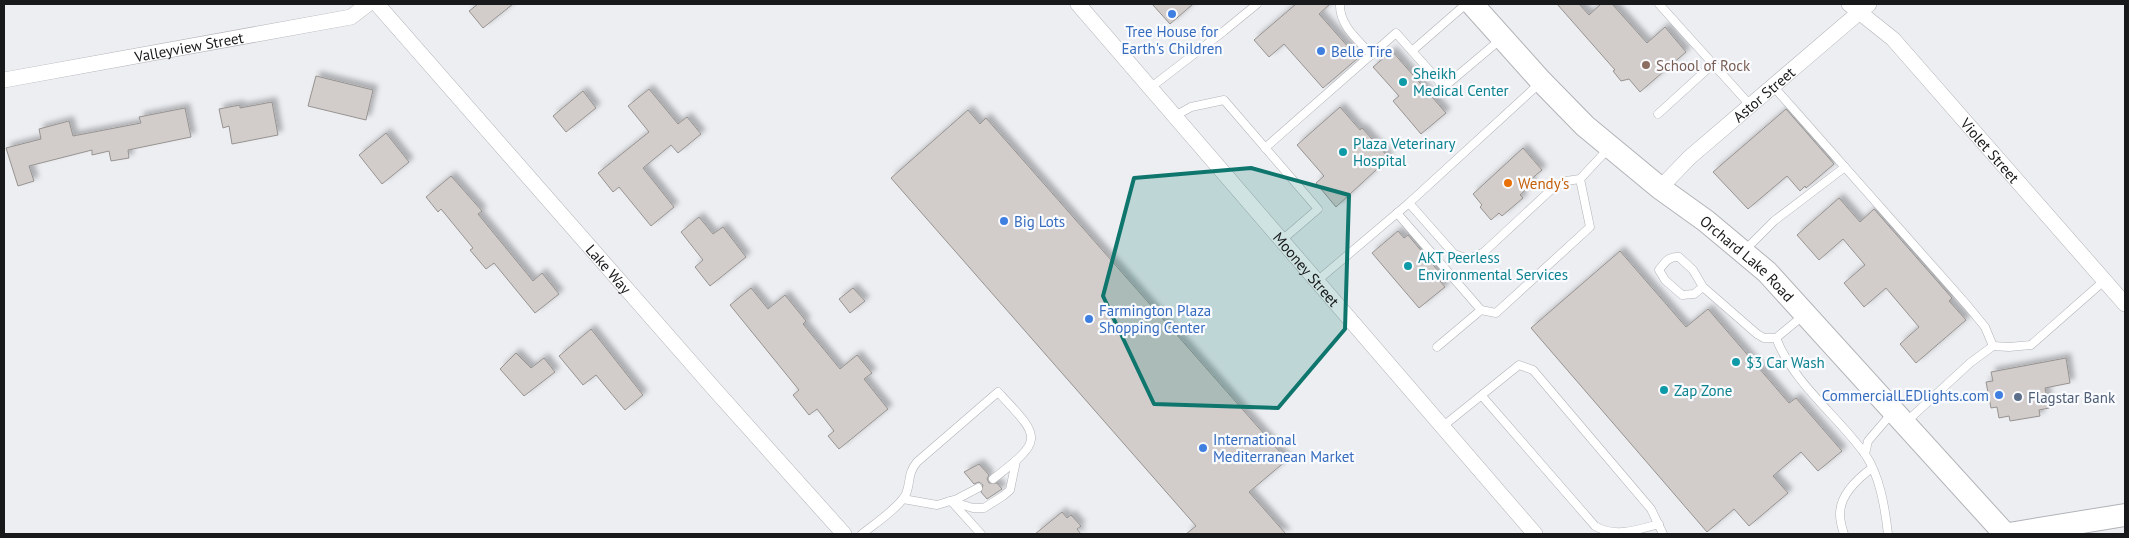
<svg xmlns="http://www.w3.org/2000/svg" width="2129" height="538" viewBox="0 0 2129 538" font-family="'PT Sans',sans-serif">
  <defs>
    <filter id="shadow"><feDropShadow dx="4.5" dy="-4.5" stdDeviation="2.5" flood-color="#0004"/></filter>
  </defs>
  <rect width="100%" height="100%" fill="#eceef2"/>
  <g fill="#d2cdcb" stroke="#979391" filter="url(#shadow)">
    <path d="M478,4H513L483,28L469,11Z"/>
    <path d="M1152,4H1193L1170,24Z"/>
    <path d="M1296,4H1330L1319,14L1358,58L1323,88L1284,44L1269,57L1254,40Z"/>
    <path d="M1557,4H1579L1589,15L1601,4H1612L1647,43L1665,27L1686,52L1640,92L1629,79L1621,81L1613,71L1615,70Z"/>
    <path d="M1392,51L1446,113L1421,134L1393,101L1399,96L1373,67Z"/>
    <path d="M316,76L373,90L366,120L308,106Z"/>
    <path d="M649,89L678,124L687,117L701,134L678,153L671,145L643,168L674,207L651,226L619,187L613,192L598,173L649,132L628,106Z"/>
    <path d="M583,91L596,108L566,132L553,116Z"/>
    <path d="M272,102L278,135L232,144L229,126L223,128L219,109L240,105V108Z"/>
    <path d="M1340,107L1360,130L1362,128L1389,158L1336,207L1316,183L1324,176L1297,145Z"/>
    <path d="M185,108L191,137L128,150L129,158L111,161L109,151L92,155V150L29,166L34,181L18,186L6,148L41,139L39,129L69,121L73,136L141,123L139,117Z"/>
    <path d="M1786,109L1834,164L1806,188L1805,186L1800,191L1787,176L1748,209L1713,172Z"/>
    <path d="M968,110L980,124L986,118L1287,460L1249,492L1286,534H1186L1196,526L891,178Z"/>
    <path d="M386,133L409,162L382,184L359,155Z"/>
    <path d="M1523,148L1542,170L1529,181L1532,184L1520,195L1523,198L1502,216L1499,213L1491,220L1480,207L1482,205L1473,194Z"/>
    <path d="M451,176L482,211L478,214L533,281L542,273L559,294L535,313L494,263L486,269L470,250L473,248L441,209L438,212L426,197Z"/>
    <path d="M1839,198L1860,222L1874,209L1952,298L1949,301L1966,320L1916,363L1900,344L1919,327L1886,288L1864,307L1844,283L1865,265L1843,239L1819,260L1797,235Z"/>
    <path d="M699,217L713,234L723,227L746,257L710,286L695,267L703,260L681,232Z"/>
    <path d="M1398,231L1404,238L1408,235L1444,278L1440,281L1445,287L1419,308L1372,253Z"/>
    <path d="M1620,251L1686,327L1708,309L1789,403L1796,398L1842,451L1818,471L1801,452L1773,476L1788,493L1749,526L1734,509L1707,532L1531,328Z"/>
    <path d="M751,288L768,309L785,295L806,321L803,324L840,369L857,355L872,373L864,379L888,409L839,449L828,436L834,431L817,409L809,415L793,395L799,390L730,305Z"/>
    <path d="M853,288L865,301L850,313L839,299Z"/>
    <path d="M591,329L643,395L625,410L596,375L583,385L559,356Z"/>
    <path d="M516,353L531,368L544,358L555,372L524,396L500,369Z"/>
    <path d="M2066,358L2070,383L2045,388L2049,408L2039,410L2040,416L2010,421L2009,416L1999,418L1997,407L1991,408L1986,382L1993,381L1991,372Z"/>
    <path d="M979,464L989,475L987,479L989,483H997L1002,489L987,499L981,492L983,485L979,482L974,484L964,472Z"/>
    <path d="M1062,512L1067,518L1071,515L1081,526L1077,529L1081,534H1035Z"/>
  </g>
  <g fill="none" stroke-linecap="round" stroke-linejoin="round">
    <g stroke="#b1b3b7" stroke-width="9">
      <g id="lane">
        <path d="M1340,4C1339,25 1358,40 1372,55"/>
        <path d="M1659,4L1750,105"/>
        <path d="M1412,51L1466,4"/>
        <path d="M1773,86L1967,305L1985,327L1993,346"/>
        <path d="M1150,88L1224,31L1257,4"/>
        <path d="M1658,114L1713,64"/>
        <path d="M1175,116L1191,107L1224,100L1318,209L1282,240"/>
        <path d="M1265,148L1396,33L1444,87L1501,39"/>
        <path d="M1409,203L1454,254L1469,259L1484,252L1553,188L1566,181L1580,179L1609,148"/>
        <path d="M1397,213L1481,310L1496,313L1590,227L1580,179"/>
        <path d="M1745,250L1774,221L1845,167"/>
        <path d="M1317,281L1409,203L1540,83"/>
        <path d="M1703,287L1694,294L1682,295L1665,280L1659,270C1665,262 1669,256 1679,257L1693,270L1703,287L1757,334L1764,338H1776L1804,315"/>
        <path d="M1776,338C1794,384 1836,414 1865,454C1880,476 1885,508 1888,534"/>
        <path d="M1437,347L1481,310"/>
        <path d="M1482,396L1595,526C1615,538 1637,530 1659,524"/>
        <path d="M1905,423L1970,363L1993,346L2009,347L2031,345L2105,280"/>
        <path d="M1442,427L1519,365L1533,370L1651,509L1663,534"/>
        <path d="M1865,454L1868,441L1892,413"/>
        <path d="M903,499L937,505L957,499L978,488"/>
        <path d="M950,501L973,508H984L1003,496L1010,490L1016,461"/>
        <path d="M952,502L981,534"/>
        <path d="M862,534C873,525 900,507 906,494C911,482 907,474 917,462L998,392C1041,438 1045,439 993,479"/>
        <path d="M1844,534C1842,528 1840,520 1840,514C1840,495 1857,479 1872,468"/>
      </g>
    </g>
    <g stroke="#b1b3b7" stroke-width="16">
      <g id="street">
        <path id="s1" d="M377,4L716,391L844,534"/>
        <path id="s2" d="M1078,4L1535,534"/>
        <path id="s3" d="M1849,4L1893,39L2125,304"/>
        <path id="s4" d="M4,80L351,17L368,4"/>
        <path id="s5" d="M1660,188L1690,157L1869,4"/>
      </g>
    </g>
    <g stroke="#b1b3b7" stroke-width="24">
      <g id="secondary">
        <path id="s6" d="M1472,4L1541,81L1585,126L1660,188L1706,221L1767,272L2005,534"/>
        <path d="M2009,534L2125,515"/>
      </g>
    </g>
    <use href="#lane" stroke="#fff" stroke-width="8"/>
    <use href="#street" stroke="#fff" stroke-width="15"/>
    <use href="#secondary" stroke="#fff" stroke-width="22"/>
  </g>
  <path fill="#0f766e" fill-opacity="0.2" stroke="#0f766e" stroke-width="4" stroke-linejoin="round" d="M1251,168L1349,195L1345,329L1278,408L1154,404L1103,296L1134,178Z"/>
  <g fill="#3f7fe0" stroke="#fafbff" stroke-width="2">
    <circle cx="1172" cy="14" r="5"/>
    <circle cx="1321" cy="51" r="5"/>
    <circle cx="1004" cy="221" r="5"/>
    <circle cx="1089" cy="319" r="5"/>
    <circle cx="1999" cy="395" r="5"/>
    <circle cx="1203" cy="448" r="5"/>
  </g>
  <circle fill="#8d6e63" stroke="#fafbff" stroke-width="2" cx="1646" cy="65" r="5"/>
  <g fill="#0f9aa8" stroke="#fafbff" stroke-width="2">
    <circle cx="1403" cy="82" r="5"/>
    <circle cx="1343" cy="152" r="5"/>
    <circle cx="1408" cy="266" r="5"/>
    <circle cx="1736" cy="362" r="5"/>
    <circle cx="1664" cy="390" r="5"/>
  </g>
  <circle fill="#e8710a" stroke="#fafbff" stroke-width="2" cx="1508" cy="183" r="5"/>
  <circle fill="#5c6f8a" stroke="#fafbff" stroke-width="2" cx="2018" cy="397" r="5"/>
  <g text-anchor="middle" dominant-baseline="central" stroke-width="4.5" stroke-linejoin="round" paint-order="stroke">
    <g font-size="15" fill="#366cbe" stroke="#fafbff" text-anchor="start">
      <text x="1172" y="31" text-anchor="middle">Tree House for<tspan x="1172" dy="17">Earth's Children</tspan></text>
      <text x="1331" y="51">Belle Tire</text>
      <text x="1014" y="221">Big Lots</text>
      <text x="1099" y="310">Farmington Plaza<tspan x="1099" dy="17">Shopping Center</tspan></text>
      <text x="1989" y="395" text-anchor="end">CommercialLEDlights.com</text>
      <text x="1213" y="439">International<tspan x="1213" dy="17">Mediterranean Market</tspan></text>
    </g>
    <g font-size="15" fill="#18191a" stroke="#fafbff">
      <text stroke="none"><textPath href="#s4" startOffset="188">Valleyview Street</textPath></text>
      <text stroke="none"><textPath href="#s5" startOffset="140">Astor Street</textPath></text>
      <text stroke="none"><textPath href="#s3" startOffset="204">Violet Street</textPath></text>
      <text stroke="none"><textPath href="#s6" startOffset="376">Orchard Lake Road</textPath></text>
      <text stroke="none"><textPath href="#s2" startOffset="350">Mooney Street</textPath></text>
      <text stroke="none"><textPath href="#s1" startOffset="352">Lake Way</textPath></text>
    </g>
    <g font-size="15" fill="#785e54" stroke="#fafbff" text-anchor="start">
      <text x="1656" y="65">School of Rock</text>
    </g>
    <g font-size="15" fill="#0d838f" stroke="#fafbff" text-anchor="start">
      <text x="1413" y="73">Sheikh<tspan x="1413" dy="17">Medical Center</tspan></text>
      <text x="1353" y="143">Plaza Veterinary<tspan x="1353" dy="17">Hospital</tspan></text>
      <text x="1418" y="257">AKT Peerless<tspan x="1418" dy="17">Environmental Services</tspan></text>
      <text x="1746" y="362">$3 Car Wash</text>
      <text x="1674" y="390">Zap Zone</text>
    </g>
    <g font-size="15" fill="#c56008" stroke="#fafbff" text-anchor="start">
      <text x="1518" y="183">Wendy's</text>
    </g>
    <g font-size="15" fill="#4e5e75" stroke="#fafbff" text-anchor="start">
      <text x="2028" y="397">Flagstar Bank</text>
    </g>
  </g>
  <rect width="2129" height="538" fill="none" stroke="#18191a" stroke-width="10"/>
</svg>
